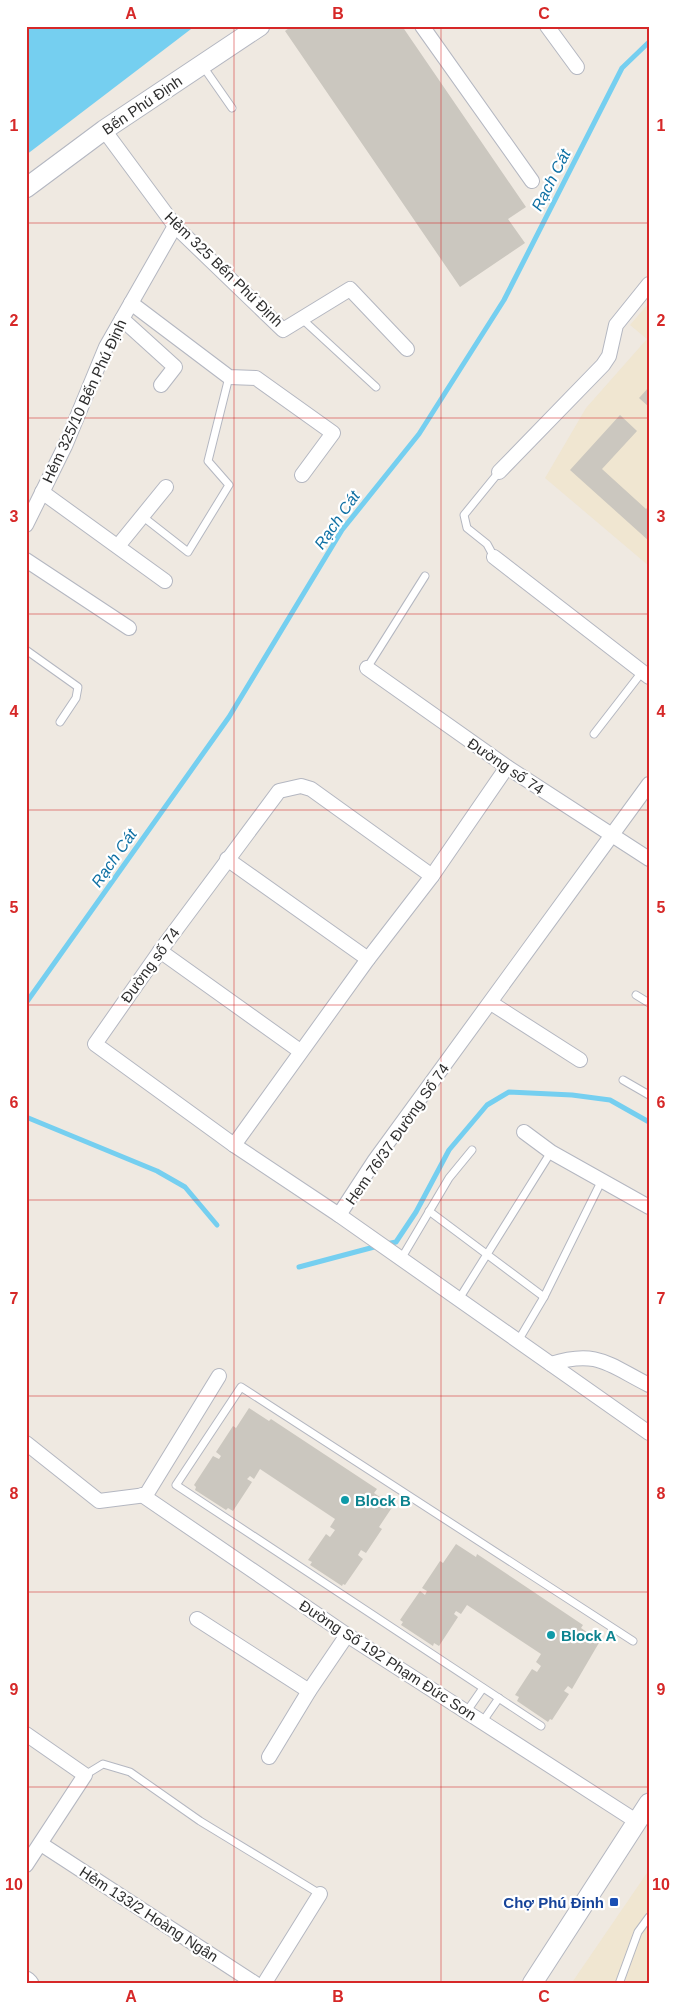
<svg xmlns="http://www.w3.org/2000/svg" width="675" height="2010" viewBox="0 0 675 2010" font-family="Helvetica,sans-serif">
  <rect width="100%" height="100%" fill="#efe9e1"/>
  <g fill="#f0e6d1">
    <path d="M649,303V566L545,478L586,408L647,339L630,325Z"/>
    <path d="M649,1870V1984H571Z"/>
  </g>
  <path fill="#75cff0" d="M26,26H195L26,155Z"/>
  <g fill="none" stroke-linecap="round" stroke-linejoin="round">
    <g stroke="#75cff0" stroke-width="5">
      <path d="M26,1003L229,717L342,530L419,434L504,300L622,68L649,42"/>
      <path d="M26,1117L157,1171L185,1187L217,1225"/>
      <path d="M386,1244L396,1242L416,1212L449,1150L487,1105L509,1092L572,1095L610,1100L649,1122"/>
      <path d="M299,1267L378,1246"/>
    </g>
  </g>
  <g fill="#cbc7bf">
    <path d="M292,26H402L526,207L508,219L525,243L460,287L285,31Z"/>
    <path d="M649,387V407L639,398Z"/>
    <path d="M620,415L637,431L602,469L646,509L649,506V541L570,470Z"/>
    <path d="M249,1408L269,1421L271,1419L377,1489L374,1493L393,1506L379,1527L382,1529L366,1553L361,1550L358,1555L363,1559L345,1585L343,1584L342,1586L310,1565L312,1562L308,1560L326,1534L330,1537L335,1530L330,1527L335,1519L260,1469L254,1479L250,1476L247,1479L252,1482L233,1511L228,1508L226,1510L195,1490L196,1487L194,1485L213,1456L219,1459L221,1456L216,1452L233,1426L236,1428Z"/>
    <path d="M456,1544L476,1557L477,1554L583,1625L581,1628L600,1641L572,1689L568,1686L564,1691L569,1694L552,1720L550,1719L548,1722L517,1701L519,1697L515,1695L532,1669L537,1672L541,1666L536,1662L541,1654L467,1605L461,1614L456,1611L454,1614L458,1617L439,1646L434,1643L433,1646L401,1625L403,1622L400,1620L420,1591L425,1595L427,1591L422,1588L440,1561L443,1563Z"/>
  </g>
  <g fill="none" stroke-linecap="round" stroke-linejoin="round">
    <g stroke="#b4b7c1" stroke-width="9">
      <g id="lane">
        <path d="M202,65L232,108"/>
        <path d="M301,318L376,387"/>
        <path d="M142,516L188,552L229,485L208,461L229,377"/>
        <path d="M494,557L487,544L467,528L464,515L499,472"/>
        <path d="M26,650L78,687L76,698L60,722"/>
        <path d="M367,668L425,576"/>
        <path d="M594,734L642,672"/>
        <path d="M636,995L649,1003"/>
        <path d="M623,1080L649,1095"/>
        <path d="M429,1211L544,1297L602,1180"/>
        <path d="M401,1259L449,1178L472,1150"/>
        <path d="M459,1299L551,1152"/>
        <path d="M518,1341L544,1297"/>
        <path d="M467,1711L483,1688"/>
        <path d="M483,1721L499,1698"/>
        <path d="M541,1726L176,1485L241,1387L633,1641"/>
        <path d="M85,1775L103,1764L130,1772L200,1821L320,1894"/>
        <path d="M619,1984L638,1932L649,1917"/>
      </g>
    </g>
    <g stroke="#b4b7c1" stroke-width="16">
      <g id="street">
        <path d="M422,26L532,181"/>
        <path d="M547,26L577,67"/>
        <path d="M104,130L175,226L283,330L350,289L407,349"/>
        <path d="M131,303L229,377L256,378L333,433L302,475"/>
        <path d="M122,319L175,367L161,385"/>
        <path d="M499,472L603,365L609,356L616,325L649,284"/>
        <path d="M42,492L165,581"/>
        <path d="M26,525L65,446L106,347L175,226"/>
        <path d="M118,546L166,487"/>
        <path d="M494,557L649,677"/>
        <path d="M26,560L129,628"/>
        <path d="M367,668L507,767L649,859"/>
        <path d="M227,859L368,959"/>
        <path d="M432,876L311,789L301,786L279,791L160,951L95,1044L234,1145L339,1215L375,1160L649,784"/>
        <path d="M160,951L300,1051"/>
        <path d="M491,1003L580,1060"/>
        <path d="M524,1132L551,1152L649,1207"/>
        <path d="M234,1145L368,959L432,876L507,767"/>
        <path d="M339,1215L649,1433"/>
        <path d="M551,1364C597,1349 609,1365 649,1385"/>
        <path d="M26,1443L99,1501L146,1495L219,1376"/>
        <path d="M142,1495L347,1635L636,1821"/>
        <path d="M197,1619L309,1691"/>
        <path d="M26,1734L85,1775L26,1865"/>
        <path d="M269,1757L309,1691L347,1635"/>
        <path d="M41,1844L256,1984"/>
        <path d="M264,1984L320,1894"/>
      </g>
    </g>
    <g stroke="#b4b7c1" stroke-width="21">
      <g id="secondary">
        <path d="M26,188L104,130L260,26"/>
        <path d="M26,1981L29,1984"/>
        <path d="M532,1984L649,1803"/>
      </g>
    </g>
    <use href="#lane" stroke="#fff" stroke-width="7"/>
    <use href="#street" stroke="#fff" stroke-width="14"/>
    <use href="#secondary" stroke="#fff" stroke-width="19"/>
  </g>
  <path fill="none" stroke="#d62828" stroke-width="1" stroke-opacity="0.55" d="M234,26V1984M441,26V1984M26,223H649M26,418H649M26,614H649M26,810H649M26,1005H649M26,1200H649M26,1396H649M26,1592H649M26,1787H649"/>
  <g fill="#0f9aa8" stroke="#fff" stroke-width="2">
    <circle cx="345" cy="1500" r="5"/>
    <circle cx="551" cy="1635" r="5"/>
  </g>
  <rect fill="#1a4fb4" stroke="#fff" stroke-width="2" x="609" y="1897" width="10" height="10" rx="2.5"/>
  <g text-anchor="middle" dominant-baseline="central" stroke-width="4.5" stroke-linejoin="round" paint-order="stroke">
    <g font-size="15" fill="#2e2e2e" stroke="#fff">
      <text transform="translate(142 105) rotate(-34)">Bến Phú Định</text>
      <text transform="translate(224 269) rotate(44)">Hẻm 325 Bến Phú Định</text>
      <text transform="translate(84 401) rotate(-65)">Hẻm 325/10 Bến Phú Định</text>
      <text transform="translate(506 766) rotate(34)">Đường số 74</text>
      <text transform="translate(150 965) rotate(-54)">Đường số 74</text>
      <text transform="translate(397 1134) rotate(-55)">Hem 76/37 Đường Số 74</text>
      <text transform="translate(388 1660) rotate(33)">Đường Số 192 Phạm Đức Sơn</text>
      <text transform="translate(149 1914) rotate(33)">Hẻm 133/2 Hoàng Ngân</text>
    </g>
    <g font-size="15" font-weight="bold" fill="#0d838f" stroke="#fff" text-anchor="start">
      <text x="355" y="1500">Block B</text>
      <text x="561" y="1635">Block A</text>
    </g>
    <g font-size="15" font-weight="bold" fill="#164399" stroke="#fff" text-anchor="end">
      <text x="604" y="1902">Chợ Phú Định</text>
    </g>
    <g font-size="16" font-style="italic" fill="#0d6fa3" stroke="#fff">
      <text transform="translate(551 180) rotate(-63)">Rạch Cát</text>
      <text transform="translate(337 520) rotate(-55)">Rạch Cát</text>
      <text transform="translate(114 858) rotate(-55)">Rạch Cát</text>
    </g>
  </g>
  <rect width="675" height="2010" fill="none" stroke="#ffffff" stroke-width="55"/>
  <rect x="28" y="28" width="620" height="1954" fill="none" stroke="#d62828" stroke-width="2"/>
  <g font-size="16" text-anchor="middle" font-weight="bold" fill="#d62828">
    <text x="131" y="19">A</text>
    <text x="338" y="19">B</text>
    <text x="544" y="19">C</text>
    <text x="14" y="131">1</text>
    <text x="661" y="131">1</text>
    <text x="14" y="326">2</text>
    <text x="661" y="326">2</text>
    <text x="14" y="522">3</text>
    <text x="661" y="522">3</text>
    <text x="14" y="717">4</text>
    <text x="661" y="717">4</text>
    <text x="14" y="913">5</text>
    <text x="661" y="913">5</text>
    <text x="14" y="1108">6</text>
    <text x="661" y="1108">6</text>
    <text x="14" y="1304">7</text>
    <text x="661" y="1304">7</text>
    <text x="14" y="1499">8</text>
    <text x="661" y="1499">8</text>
    <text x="14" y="1695">9</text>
    <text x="661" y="1695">9</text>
    <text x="14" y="1890">10</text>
    <text x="661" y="1890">10</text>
    <text x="131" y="2002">A</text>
    <text x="338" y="2002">B</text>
    <text x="544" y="2002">C</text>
  </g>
</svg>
